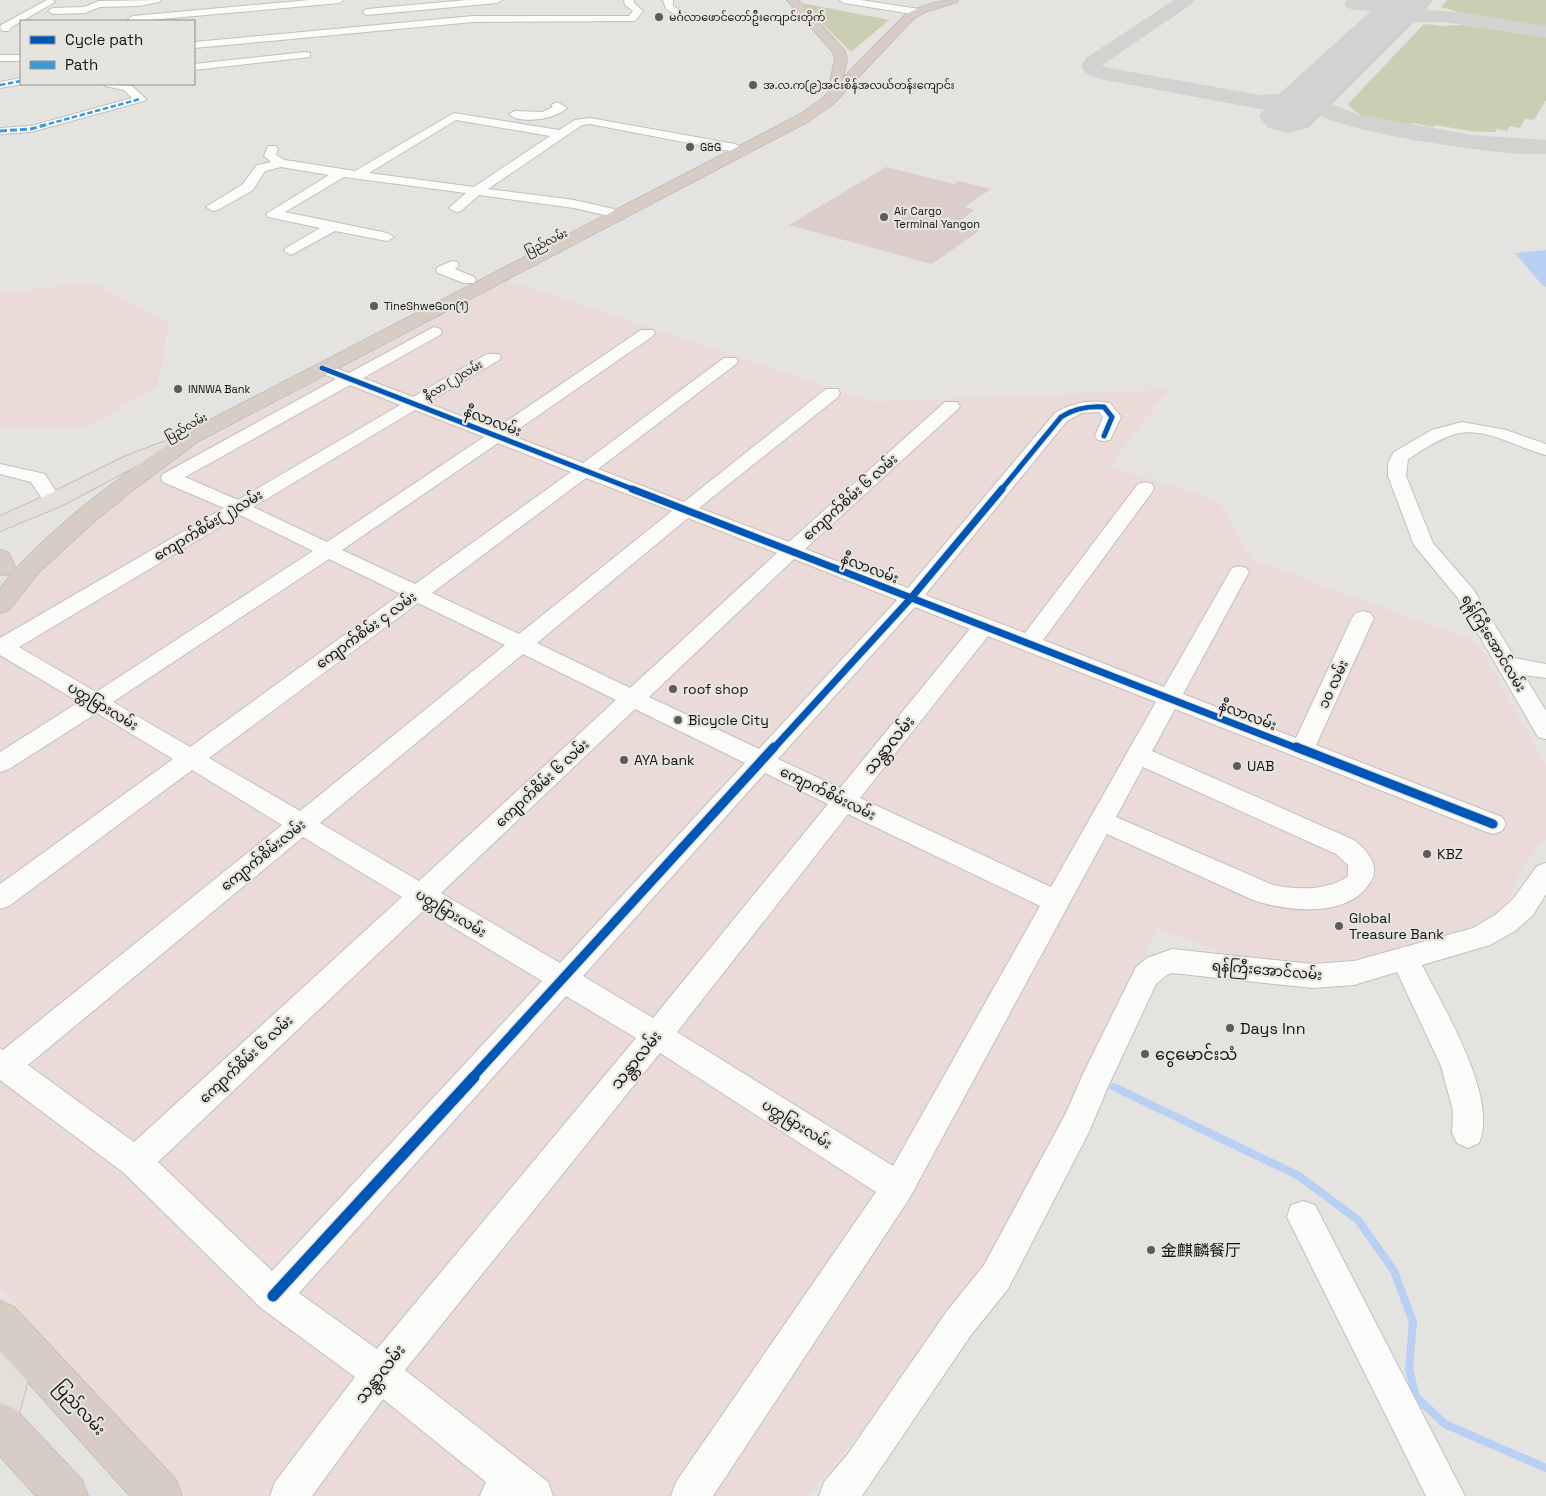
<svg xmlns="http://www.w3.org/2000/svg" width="1546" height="1496" viewBox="0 0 1546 1496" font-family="'Space Grotesk','Noto Sans SC','Noto Sans Myanmar',sans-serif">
  <rect width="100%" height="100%" fill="#e4e3e0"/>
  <g fill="#eadad8">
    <path d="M503,279L870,402L1168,390L1109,466L1219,502L1252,560L1477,642L1546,766V838L1521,869L1507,905L1477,925L1367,956L1310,964L1246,960L1158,929L990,1271L809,1496H177L0,1287V615L110,501L177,457L418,324Z"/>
    <path d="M91,282L169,323L157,386L88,427H0V291H23Z"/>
  </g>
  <g fill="#ccceb4">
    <path d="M1447,0H1546V27L1460,14L1461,13L1455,12L1456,11L1441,7Z"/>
    <path d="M802,3L889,20L851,52Z"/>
    <path d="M1428,24L1441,26L1462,25L1546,37V100L1534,120L1525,119L1520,128L1510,126L1507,131L1497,129L1495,132L1469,131L1436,125L1433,127L1412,123L1409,125C1393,122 1356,120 1348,104L1423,25Z"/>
  </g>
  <path fill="#bacff4" d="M1546,250V287L1542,285L1515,253Z"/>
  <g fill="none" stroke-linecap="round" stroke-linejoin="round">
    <path stroke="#bacff4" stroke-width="8" d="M1114,1087L1299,1176L1358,1220L1394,1271L1413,1322L1409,1369L1416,1397L1445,1424L1546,1468"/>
    <g fill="#d3d2d0" fill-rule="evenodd">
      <path d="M1174,0H1195L1192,4L1102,65L1109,68L1260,95L1289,93L1309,89L1317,91L1322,99L1329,103L1357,114L1471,135L1546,140V154C1533,154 1521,154 1508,153C1473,150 1320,130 1303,104L1260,109L1105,80C1095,78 1087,76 1081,67L1086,58Z"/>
      <path d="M1347,0H1419L1429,10L1467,13L1546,26V38L1445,22H1406L1390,26L1383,24L1381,20L1383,16L1408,11L1403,7C1386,12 1364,12 1347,8L1344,4Z"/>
    </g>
    <path fill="#d3d2d0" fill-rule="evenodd" d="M1383,0H1433L1426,10L1308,128L1288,133L1268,128L1259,116L1268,104Z"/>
  </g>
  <path fill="#dbcdc9" d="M886,167L954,184L958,181L991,189L964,207L975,210L955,224L980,230L932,264L789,225Z"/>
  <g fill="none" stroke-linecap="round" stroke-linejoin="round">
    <g stroke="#c1c0be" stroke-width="2">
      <g id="minor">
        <path d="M47,0H53L55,2L10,28L9,31H3L0,28L1,25Z"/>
        <path d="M161,0L159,2L139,6L100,7L85,13L53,14L48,11L53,8L84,7L99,1Z"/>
        <path d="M309,0H344L339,3L139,21H131L128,19L133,16Z"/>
        <path d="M467,0H502L497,3L367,15L362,12L367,9Z"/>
        <path d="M624,0H634L633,2L643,11L635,21L473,22L194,48V42L473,16H629L633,11L625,5Z"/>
        <path d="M663,0H673V6L687,14V18H681L666,9Z"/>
        <path d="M839,0H861L919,9L924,12L919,15L844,3Z"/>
        <path d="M306,52L310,53V57L194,70V64Z"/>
        <rect x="0" y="55" width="21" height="6"/>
        <path d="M21,78L23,84L0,88V82Z"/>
        <path d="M104,84L132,86L146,99L144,101L31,132L0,134V128L31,126L132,98L124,90L105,86Z"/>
        <path d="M557,102L567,108C556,119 520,125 509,114L515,111L542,112L553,107L551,105Z"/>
        <path d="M454,113L559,130L575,120L590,118L735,144L741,148L735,152L590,124L582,125L488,189L574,200L614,209L616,212L609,216L574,208L479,195L461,211L456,212L449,208L466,193L344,177L285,212L387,233L394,237L387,241L335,231L291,255L284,251L286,248L320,228L268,217L266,214L329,175L281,167L265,171L253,190L218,210L213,211L206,207L243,184L257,165L271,162L264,156L268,146H276L278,149L276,155L285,160L355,171ZM456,120L550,136L474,187L369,173Z"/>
        <path d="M452,261L457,262L459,265L455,269L474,277L476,280L474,283H464L438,273L436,270L438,267Z"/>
        <path d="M434,327L440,329L442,332L440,335L363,378L413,397L487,354H499L501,357L499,360L427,403L495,429L641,330H653L655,333L653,336L510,435L583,463L724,358H736L738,361L736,364L598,469L684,502L826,389H838L840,393L838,397L699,508L789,542L945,402H957L960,406L957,410L805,549L908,588L1055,413C1071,403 1091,399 1110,403L1121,417L1110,440L1104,441L1098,440L1095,436L1103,417L1099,412L1082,413L1067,421L925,595L1025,633L1138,484L1145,482L1152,484L1154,488L1152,492L1043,640L1164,687L1232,568L1239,566L1246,568L1249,572L1183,694L1296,738L1352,618L1356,613L1363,611L1370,613L1374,618L1316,745L1502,817L1506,824L1502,831L1493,834L1484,831L1175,709L1152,751L1354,840C1365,849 1380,864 1372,879C1352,919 1288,912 1253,900L1107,834L909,1199L713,1496H671L676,1482L876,1192L660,1053L405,1370L548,1482L553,1496H480L486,1482L383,1399L312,1496H270L275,1482L355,1377L261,1308L124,1173L0,1080V1048L3,1050L282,825L192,770L9,906L0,909V884L173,759L97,713L9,769L0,772V752L79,702L0,655V638L224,508L163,482L161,478L163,474L336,379L316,371L314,368L316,365L322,363L349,373ZM350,385L400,405L238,500L185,477ZM415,410L484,437L327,542L253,507ZM498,443L571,472L415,584L342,550ZM586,478L672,511L519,634L432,593ZM240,515L313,551L96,692L19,647ZM688,518L777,553L630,688L537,643ZM329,559L401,594L190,747L113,702ZM794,559L897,600L759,749L649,697ZM418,603L505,645L300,811L209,758ZM915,607L970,629L840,788L778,759ZM988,636L1156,702L1051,887L860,798ZM523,654L616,700L419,881L320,823ZM635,709L745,763L560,963L441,893ZM1143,767L1336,854L1348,865V876C1328,891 1297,890 1273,885L1116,817ZM765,773L828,804L653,1018L583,976ZM848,814L1040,906L893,1166L677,1032ZM303,837L402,897L134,1142L28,1065ZM424,910L542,981L272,1271L158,1162ZM566,996L636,1038L377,1349L299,1293Z"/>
        <path d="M1462,422L1506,430L1546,444V455C1517,448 1483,424 1452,435C1436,440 1422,451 1408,459L1406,476L1433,543L1473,589L1515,658L1546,664V678L1524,675L1546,711V739L1538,737L1457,597L1414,545L1388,476V463L1394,452L1432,430Z"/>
        <path d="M0,464L45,474L62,501L60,505L53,507L46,505L31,482L0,474Z"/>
        <path d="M1546,863V894L1533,915L1515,931L1490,945L1422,965C1443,1007 1499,1098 1479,1143L1468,1148L1457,1143L1452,1133L1453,1111L1441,1066L1397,972L1354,985L1313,988L1172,973L1167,975L1156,984L1107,1089L1089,1132L1008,1289L971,1335L862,1496H819L824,1482L847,1455L947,1311L984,1265L1066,1113L1082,1076L1136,967L1147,958L1172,949L1313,964L1354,961L1473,928L1495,915L1513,899L1537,866Z"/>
        <path d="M1303,1201L1315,1205L1465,1496H1426L1287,1217L1291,1205Z"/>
      </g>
    </g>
    <g stroke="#c2c1c0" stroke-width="2">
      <g id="major">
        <path d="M192,431L199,433L202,437L199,441L140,464L61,506L0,531V516L45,496L126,456Z"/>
        <path d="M18,1320L32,1326L38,1340L21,1407L15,1422L0,1428V1334L4,1326Z"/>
      </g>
    </g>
    <g stroke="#c2c1c0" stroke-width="2">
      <g id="highway">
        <path d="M787,0H798L845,51L847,59L843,78L905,15C922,5 939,0 958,0L957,2L925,12L913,19L833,104L809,121L199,441L137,487L97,519L40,571L9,610L0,613V589L12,573L5,575L0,574V550L8,552L16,569C65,516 125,473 185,433L799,115L823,98L835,86L830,83L835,59L833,52Z"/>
        <path d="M0,1301L14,1307L176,1480L182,1496H130L0,1351Z"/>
        <path d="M0,1403L15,1409L82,1480L88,1496H36L0,1456Z"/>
      </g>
    </g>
    <use href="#minor" fill="#fbfbfa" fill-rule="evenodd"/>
    <use href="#major" fill="#e5dfda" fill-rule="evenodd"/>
    <use href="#highway" fill="#d7cdc5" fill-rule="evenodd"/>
    <g stroke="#3b9ade" stroke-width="2.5" stroke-dasharray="5.5 2.5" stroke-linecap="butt">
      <path d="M0,85L21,81"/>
      <path d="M41,126L140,99"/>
    </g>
    <path stroke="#3b9ade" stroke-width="3" stroke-dasharray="7 3" stroke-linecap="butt" d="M0,131L31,129L45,125"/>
    <g stroke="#e6e4de" stroke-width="7">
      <g id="cycleway-far3">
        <path d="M322,368L635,490"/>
        <path d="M1001,490L1061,417C1075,408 1088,406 1104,407L1112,417L1104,436"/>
      </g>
    </g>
    <g stroke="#e6e4de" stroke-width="9">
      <g id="cycleway-far2">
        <path d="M632,489L1299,749"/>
        <path d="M773,749L911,598L1002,489"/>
      </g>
    </g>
    <g stroke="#e6e4de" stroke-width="12">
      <g id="cycleway-far1">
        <path d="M1296,747L1493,824"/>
        <path d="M472,1078L774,747"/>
      </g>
    </g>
    <g stroke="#e6e4de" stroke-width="14">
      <path id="cycleway" d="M273,1296L474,1077"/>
    </g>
    <use href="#cycleway-far3" stroke="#0057b8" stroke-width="5"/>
    <use href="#cycleway-far2" stroke="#0057b8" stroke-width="7"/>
    <use href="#cycleway-far1" stroke="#0057b8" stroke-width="9"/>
    <use href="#cycleway" stroke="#0057b8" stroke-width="11"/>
  </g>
  <g fill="#5d5c59" stroke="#e6e4de" stroke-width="2">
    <circle cx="659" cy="17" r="5"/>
    <circle cx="753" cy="85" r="5"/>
    <circle cx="690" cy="147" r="5"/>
    <circle cx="884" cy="217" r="5"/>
    <circle cx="374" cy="306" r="5"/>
    <circle cx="178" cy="389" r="5"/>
    <circle cx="673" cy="689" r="5"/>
    <circle cx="678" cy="720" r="5"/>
    <circle cx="624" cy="760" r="5"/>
    <circle cx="1237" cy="766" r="5"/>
    <circle cx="1427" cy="854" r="5"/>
    <circle cx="1339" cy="926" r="5"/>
    <circle cx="1230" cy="1028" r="5"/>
    <circle cx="1145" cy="1054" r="5"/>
    <circle cx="1151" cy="1250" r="5"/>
  </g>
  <g text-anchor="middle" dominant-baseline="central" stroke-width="4.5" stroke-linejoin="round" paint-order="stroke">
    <g font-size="11" fill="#141311" stroke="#e6e4de" text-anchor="start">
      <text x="669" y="17">မင်္ဂလာဖောင်တော်ဦးကျောင်းတိုက်</text>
      <text x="763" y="85">အ.လ.က(၉)အင်းစိန်အလယ်တန်းကျောင်း</text>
      <text x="700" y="147">G&amp;G</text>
      <text x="894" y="211">Air Cargo<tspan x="894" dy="13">Terminal Yangon</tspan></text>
      <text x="384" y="306">TineShweGon(1)</text>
      <text x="188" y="389">INNWA Bank</text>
    </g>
    <g font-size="11" fill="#141311" stroke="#e6e4de">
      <text transform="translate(546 242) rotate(-26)">ပြည်လမ်း</text>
      <text transform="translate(453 380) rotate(-31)">နီလာ (၂)လမ်း</text>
      <text transform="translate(186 427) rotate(-29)">ပြည်လမ်း</text>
    </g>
    <g font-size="14" fill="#141311" stroke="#e6e4de">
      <text transform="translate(493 421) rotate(21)">နီလာလမ်း</text>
      <text transform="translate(850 497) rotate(-42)">ကျောက်စိမ်း ၆ လမ်း</text>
      <text transform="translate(208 525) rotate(-31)">ကျောက်စိမ်း(၂)လမ်း</text>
      <text transform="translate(870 568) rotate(21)">နီလာလမ်း</text>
      <text transform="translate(366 630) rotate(-36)">ကျောက်စိမ်း ၄ လမ်း</text>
      <text transform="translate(1494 643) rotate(59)">ရန်ကြီးအောင်လမ်း</text>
      <text transform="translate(1333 684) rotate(-65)">၁၀ လမ်း</text>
      <text transform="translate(103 706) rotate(31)">ပတ္တမြားလမ်း</text>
      <text transform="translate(1248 715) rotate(21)">နီလာလမ်း</text>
      <text transform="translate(542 783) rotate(-43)">ကျောက်စိမ်း ၆ လမ်း</text>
      <text transform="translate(828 793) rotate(26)">ကျောက်စိမ်းလမ်း</text>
      <text transform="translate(263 855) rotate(-39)">ကျောက်စိမ်းလမ်း</text>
      <text transform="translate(451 913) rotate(31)">ပတ္တမြားလမ်း</text>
      <text transform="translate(1267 970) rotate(5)">ရန်ကြီးအောင်လမ်း</text>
      <text transform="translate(246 1059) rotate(-43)">ကျောက်စိမ်း ၆ လမ်း</text>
      <text transform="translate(797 1124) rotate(32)">ပတ္တမြားလမ်း</text>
    </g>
    <g font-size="14" fill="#141311" stroke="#e6e4de" text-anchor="start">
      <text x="683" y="689">roof shop</text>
      <text x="688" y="720">Bicycle City</text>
      <text x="634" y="760">AYA bank</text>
      <text x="1247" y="766">UAB</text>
      <text x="1437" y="854">KBZ</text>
      <text x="1349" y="918">Global<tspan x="1349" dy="16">Treasure Bank</tspan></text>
    </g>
    <g font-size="16" fill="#141311" stroke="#e6e4de">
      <text transform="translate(889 745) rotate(-51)">သန္တာလမ်း</text>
      <text transform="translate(636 1060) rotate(-51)">သန္တာလမ်း</text>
      <text transform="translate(380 1374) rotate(-52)">သန္တာလမ်း</text>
      <text transform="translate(80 1408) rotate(48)">ပြည်လမ်း</text>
    </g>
    <g font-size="16" fill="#141311" stroke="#e6e4de" text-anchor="start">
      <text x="1240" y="1028">Days Inn</text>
      <text x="1155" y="1054">ငွေမောင်းသံ</text>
      <text x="1161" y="1250">金麒麟餐厅</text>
    </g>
  </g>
  <rect x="20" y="20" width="175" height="65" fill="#e6e4de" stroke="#92908c"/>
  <rect x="30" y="36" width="25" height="8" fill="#0057b8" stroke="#92908c"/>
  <text x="65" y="45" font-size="15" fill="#141311">Cycle path</text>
  <rect x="30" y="61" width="25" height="8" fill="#3b9ade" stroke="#92908c"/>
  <text x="65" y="70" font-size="15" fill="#141311">Path</text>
</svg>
